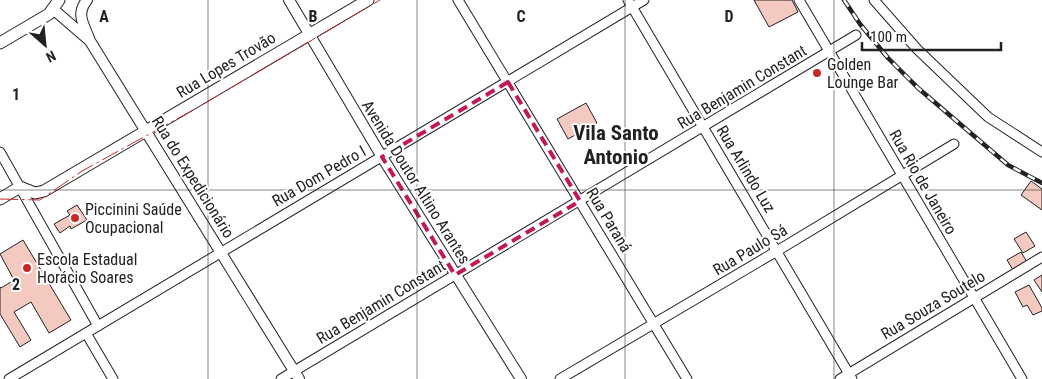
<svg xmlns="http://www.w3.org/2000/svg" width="1042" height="379" viewBox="0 0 1042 379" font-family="'Roboto Condensed',sans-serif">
  <rect width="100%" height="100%" fill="#fff"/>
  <g fill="#f3c9c0" stroke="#222">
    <path d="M754,0H792L798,12L769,27Z"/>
    <path d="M586,103L597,123L568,139L557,119Z"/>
    <path d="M1031,181L1042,189V210L1021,195Z"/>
    <path d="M77,205L87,220L71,229L70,226L60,233L54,224L70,215L67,211Z"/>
    <path d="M1026,232L1035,246L1023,253L1014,239Z"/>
    <path d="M23,240L71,320L49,333L31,302L14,312L31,340L20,347L0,314V287L1,288L14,280L0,254Z"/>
    <path d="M1021,252L1027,262L1013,270L1007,260Z"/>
    <path d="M1042,275V292L1034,280Z"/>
    <path d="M1029,285L1042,308V311L1033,315L1027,305L1023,307L1015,292Z"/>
  </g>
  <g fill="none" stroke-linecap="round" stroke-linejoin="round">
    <g stroke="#222" stroke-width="11">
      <g id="minor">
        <path d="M458,0L687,379"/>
        <path d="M628,0L852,379"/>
        <path d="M799,0L1022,379"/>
        <path d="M874,0L917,49L988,117L1042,152"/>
        <path d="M0,152L98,326"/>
        <path d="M86,333L113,379"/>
        <path d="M9,379L644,0"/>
        <path d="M281,379L856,35"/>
        <path d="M560,379L777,251L954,144"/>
        <path d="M840,379L1042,257"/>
      </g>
    </g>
    <g stroke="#222" stroke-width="12">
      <g id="tertiary">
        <path d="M87,0C76,14 83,23 89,38"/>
        <path d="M289,0L382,157L521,379"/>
        <path d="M53,9L90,41L299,379"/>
      </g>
    </g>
    <g stroke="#222" stroke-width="13">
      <g id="secondary">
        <path d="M0,43L49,14L59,0"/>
        <path d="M0,199L20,187L35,193L44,191L368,0"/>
      </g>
    </g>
    <use href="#minor" stroke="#fff" stroke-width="9"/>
    <use href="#tertiary" stroke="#fff" stroke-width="10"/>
    <use href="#secondary" stroke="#fff" stroke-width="11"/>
    <g stroke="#222" stroke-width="4.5">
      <path id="rail" d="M844,0L860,24L888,58L918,88L1008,165L1042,183"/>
    </g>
    <use href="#rail" stroke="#fff" stroke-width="2.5" stroke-dasharray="8" stroke-linecap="butt"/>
    <path stroke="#c62828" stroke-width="1" stroke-dasharray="18 4 2.5 4" stroke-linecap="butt" d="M0,199L40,200L82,171L195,109L380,0"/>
  </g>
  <path fill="none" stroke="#c2185b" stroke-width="4" stroke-dasharray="10 6" stroke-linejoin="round" d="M508,82L580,201L455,275L382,157Z"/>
  <path fill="none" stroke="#222" stroke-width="1" stroke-opacity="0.55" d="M208,0V379M417,0V379M625,0V379M834,0V379M0,190H1042"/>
  <g fill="#c62828" stroke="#fff" stroke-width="2">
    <circle cx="817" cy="73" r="5"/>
    <circle cx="75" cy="218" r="5"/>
    <circle cx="27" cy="268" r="5"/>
  </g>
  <g text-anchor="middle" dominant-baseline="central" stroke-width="4" stroke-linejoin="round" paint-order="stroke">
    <g font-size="16" fill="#222" stroke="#fff" text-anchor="start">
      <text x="827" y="64">Golden<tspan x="827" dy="18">Lounge Bar</tspan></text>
      <text x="85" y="209">Piccinini Saúde<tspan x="85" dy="18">Ocupacional</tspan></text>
      <text x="37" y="259">Escola Estadual<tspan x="37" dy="18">Horácio Soares</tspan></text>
    </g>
    <g font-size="16" fill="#222" stroke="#fff">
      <text transform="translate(226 65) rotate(-31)">Rua Lopes Trovão</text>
      <text transform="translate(742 87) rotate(-31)">Rua Benjamin Constant</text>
      <text transform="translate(746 169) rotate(59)">Rua Arlindo Luz</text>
      <text transform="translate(319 176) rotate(-30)">Rua Dom Pedro I</text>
      <text transform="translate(193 177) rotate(58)">Rua do Expedicionário</text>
      <text transform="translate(416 182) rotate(58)">Avenida Doutor Altino Arantes</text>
      <text transform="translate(923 182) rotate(60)">Rua Rio de Janeiro</text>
      <text transform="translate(609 220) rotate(59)">Rua Paraná</text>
      <text transform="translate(750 250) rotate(-31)">Rua Paulo Sá</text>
      <text transform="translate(381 302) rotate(-31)">Rua Benjamin Constant</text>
      <text transform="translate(933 305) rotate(-31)">Rua Souza Soutelo</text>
    </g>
    <g font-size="21" font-weight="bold" fill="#222" stroke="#fff">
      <text x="616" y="133">Vila Santo<tspan x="616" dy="24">Antonio</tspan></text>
    </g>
  </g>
  <g font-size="16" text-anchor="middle" font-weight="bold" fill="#222" stroke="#fff" stroke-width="4" stroke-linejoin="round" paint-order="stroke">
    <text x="104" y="22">A</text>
    <text x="313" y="22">B</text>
    <text x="521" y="22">C</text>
    <text x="729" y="22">D</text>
    <text x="16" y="100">1</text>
    <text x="16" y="290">2</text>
  </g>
  <g transform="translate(45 45) rotate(153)" stroke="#ffffff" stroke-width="4" paint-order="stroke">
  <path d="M0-4L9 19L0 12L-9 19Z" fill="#222222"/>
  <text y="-8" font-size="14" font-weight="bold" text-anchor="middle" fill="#222222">N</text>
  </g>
  <path d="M862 42v8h139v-8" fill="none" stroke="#222222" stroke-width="2.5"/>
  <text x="870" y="42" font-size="15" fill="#222222" stroke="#ffffff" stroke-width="4" paint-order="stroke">100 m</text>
</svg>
